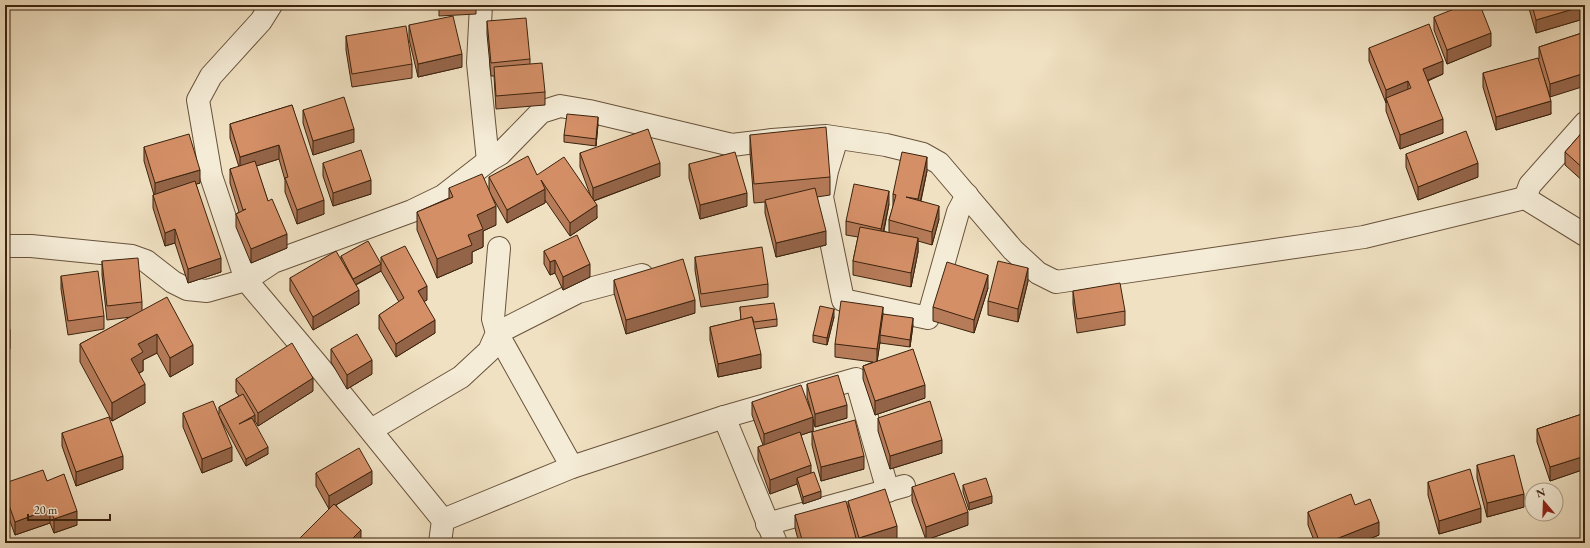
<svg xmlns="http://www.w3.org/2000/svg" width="1590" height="548" viewBox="0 0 1590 548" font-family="'EB Garamond',serif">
  <rect width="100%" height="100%" fill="#f0e1c2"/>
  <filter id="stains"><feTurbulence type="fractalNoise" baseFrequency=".005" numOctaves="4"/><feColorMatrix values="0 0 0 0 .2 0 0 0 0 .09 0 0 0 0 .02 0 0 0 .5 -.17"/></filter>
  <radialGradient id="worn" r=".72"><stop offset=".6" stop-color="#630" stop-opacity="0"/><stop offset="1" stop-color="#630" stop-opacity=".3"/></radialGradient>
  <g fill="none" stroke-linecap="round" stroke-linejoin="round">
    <g stroke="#68523b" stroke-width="24">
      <g id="street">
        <path d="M271,5L261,21L211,76L198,100L211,176L246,280L316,363L443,520L440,543"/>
        <path d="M481,5L478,63L488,161"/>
        <path d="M837,138L827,171L822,197L843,300L928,318L958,212L967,195"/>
        <path d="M1525,198L1530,185L1585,123"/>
        <path d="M5,246H31L132,256L146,261L173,282L187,289L207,291L246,280L273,262L412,211L443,196L488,161L500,154L541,112L560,106L589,111L732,145L772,140L826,136L886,145L923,154L939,163L1013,250L1038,273L1056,282L1364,237L1525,198L1585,235"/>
        <path d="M724,417L776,543"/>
        <path d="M371,430L461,377L489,351L497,333L493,319L499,248"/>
        <path d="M572,467L497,333L578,292L642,275"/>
        <path d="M443,520L572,467L724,417L856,379L888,491"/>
        <path d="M767,524L904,486"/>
      </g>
    </g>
    <use href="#street" stroke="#f5ecd7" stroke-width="22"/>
  </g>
  <g fill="#b67b59" stroke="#3b230e">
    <path d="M439,5H476V14L439,16Z"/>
    <path d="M1528,5H1580V20L1536,33Z"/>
    <path d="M1434,17L1491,46L1447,64L1434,30Z"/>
    <path d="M487,21L530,59V64L545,92V105L496,109L494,76H491L487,34Z"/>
    <path d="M409,25L462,67L418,77L409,39Z"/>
    <path d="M1585,32L1550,97L1544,78L1551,114L1496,130L1483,87V73L1539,59V47Z"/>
    <path d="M346,36L412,64V78L352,87L346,50Z"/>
    <path d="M1369,48L1443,74L1428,81L1443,133L1400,149L1386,111V103L1369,61Z"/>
    <path d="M292,105L324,214L297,224L285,192V180L279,159L256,166L268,201L287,248L251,263L236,227V214L239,212L230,183V169L239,167L230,138V124Z"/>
    <path d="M303,110L354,142L313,155L303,123Z"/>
    <path d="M598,124L596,146L564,142V135Z"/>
    <path d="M1585,129V183L1565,165V152Z"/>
    <path d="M750,135L830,177V195L817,197L826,245L776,257L765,213V202L754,203L750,153Z"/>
    <path d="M144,147L200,183L196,184L221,272L188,283L175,243L165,246L153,208V195H154L144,161Z"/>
    <path d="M580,153L660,176L594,201L597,218L570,236L545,200V203L507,223L489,191V177L537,175L591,197L580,167Z"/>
    <path d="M1406,154L1478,177L1418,200L1406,167Z"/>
    <path d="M323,163L371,194L333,206L323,176Z"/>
    <path d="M689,164L747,206L700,219L689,178Z"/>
    <path d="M927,171L921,201L939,219L932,245L918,241V252L911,287L853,275V261L858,237L846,235V221L889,204L884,231L889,233V220L893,207V194Z"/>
    <path d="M449,188L496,225L483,231V247L472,252V263L437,278L417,230V212L449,198Z"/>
    <path d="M544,251L590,277L563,290L555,273L550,275L544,264Z"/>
    <path d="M341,256L381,264V257L427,300L424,301L435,333L396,357L379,329V315L399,302L381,271L356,285L359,304L313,330L290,291V278L341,259Z"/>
    <path d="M695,257L768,284V297L701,307L695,270Z"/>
    <path d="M102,261L142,302V310L193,364L170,377L157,353L143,360V371L139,373L145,403L112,421L80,362V344L131,317L107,320L102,275Z"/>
    <path d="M61,276L104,316V329L68,335L61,289Z"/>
    <path d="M614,280L695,313L626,334L614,293Z"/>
    <path d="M1028,281L1018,322L988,315V301Z"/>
    <path d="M988,288L974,333L933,321V307Z"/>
    <path d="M1073,291L1125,311V325L1077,333L1073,304Z"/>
    <path d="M740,307L777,319V326L755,329L761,368L718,377L710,340V327L741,320Z"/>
    <path d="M883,314L913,325L910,347L880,343V342L877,361L925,398L875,415L863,379V366L873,362L835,357V344Z"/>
    <path d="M834,317L827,345L813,342V335Z"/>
    <path d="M331,349L372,374L347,389L331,362Z"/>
    <path d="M236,379L313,391L258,426L255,421L254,422L268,454L246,466L219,416L232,461L202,473L183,427V413L219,414V407L239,396L236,392Z"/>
    <path d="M807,384L847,418L815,427L813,419V431L801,435L811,473L821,498L803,504L797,484L770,494L758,460V447L763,445L752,415V402L811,411L807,397Z"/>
    <path d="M1585,413V469L1550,481L1537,442V429Z"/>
    <path d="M878,418L942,453L890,469L878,431Z"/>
    <path d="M812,432L864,469L821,481L812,445Z"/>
    <path d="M62,433L123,469L76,486L62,446Z"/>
    <path d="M1477,465L1524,507L1487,517L1477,478Z"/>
    <path d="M316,473L372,484L336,505L361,543L329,509L316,486Z"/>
    <path d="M47,481L77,525L54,533L50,523L15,535L5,507V483Z"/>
    <path d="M1428,482L1481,522L1439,534L1428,495Z"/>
    <path d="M963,485L992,503L969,510L963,492Z"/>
    <path d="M912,487L968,525L926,540L912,501Z"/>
    <path d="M848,501L897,539L885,543H857L856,540V543H799L795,528V515L848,510Z"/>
    <path d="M1355,505L1379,535L1359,543H1315L1308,525V512Z"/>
  </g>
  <g fill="#946448" stroke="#3b230e">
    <path d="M321,5H326L321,7Z"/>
    <path d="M1580,7V20L1536,33V20Z"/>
    <path d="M1491,33V46L1447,64V50Z"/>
    <path d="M462,54V67L418,77V64Z"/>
    <path d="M1443,61V74L1423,82V69Z"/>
    <path d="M1585,73V86L1550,97V84Z"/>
    <path d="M1408,81V94L1386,98V103V90Z"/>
    <path d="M1551,101V114L1496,130V117Z"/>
    <path d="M598,117V124L596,146V139Z"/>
    <path d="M1443,119V133L1400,149V135Z"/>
    <path d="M354,129V142L313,155V141Z"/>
    <path d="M279,145V159L240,171V157Z"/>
    <path d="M927,157V171L918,212V199Z"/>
    <path d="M660,163V176L593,201V188Z"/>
    <path d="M1478,163V177L1418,200V187Z"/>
    <path d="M200,170V183L155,197V183Z"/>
    <path d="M371,180V194L333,206V193Z"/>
    <path d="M545,189V203L507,223V210Z"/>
    <path d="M889,191V204L881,242V229Z"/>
    <path d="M747,193V206L700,219V205Z"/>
    <path d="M324,200V214L297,224V210Z"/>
    <path d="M597,205V218L570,236V223Z"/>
    <path d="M496,206V225L483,231V247L472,252V263L437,278V259L468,235L477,215Z"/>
    <path d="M939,206V219L932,245V232Z"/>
    <path d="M175,229V243L165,246V233Z"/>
    <path d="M826,231V245L776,257V243Z"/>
    <path d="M287,234V248L251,263V249Z"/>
    <path d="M918,238V252L911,287V273Z"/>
    <path d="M221,258V272L188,283V269Z"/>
    <path d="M555,260V273L550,275V262Z"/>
    <path d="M381,264V271L353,286V279Z"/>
    <path d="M590,264V277L563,290V277Z"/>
    <path d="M1028,268V281L1018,322V309Z"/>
    <path d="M988,275V288L974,333V320Z"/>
    <path d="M427,286V300L418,305V291Z"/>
    <path d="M359,290V304L313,330V317Z"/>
    <path d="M695,300V313L626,334V320Z"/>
    <path d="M883,307V321L880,335V342L877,363V349Z"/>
    <path d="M834,309V317L827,345V338Z"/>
    <path d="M913,318V325L910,347V340Z"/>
    <path d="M435,320V333L396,357V344Z"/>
    <path d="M10,330V349L5,351V332Z"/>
    <path d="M157,334V353L143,360V371L131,377V359L138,344Z"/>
    <path d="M193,345V364L170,377V358Z"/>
    <path d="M761,354V368L718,377V364Z"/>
    <path d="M372,360V374L347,389V375Z"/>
    <path d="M313,378V391L258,426V413Z"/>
    <path d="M145,384V403L112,421V403Z"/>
    <path d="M925,385V398L875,415V401Z"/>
    <path d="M847,405V418L815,427V414Z"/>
    <path d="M255,415V422L239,431V424Z"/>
    <path d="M813,417V431L764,448V434Z"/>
    <path d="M942,440V453L890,469V456Z"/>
    <path d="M232,447V461L202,473V459Z"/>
    <path d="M268,447V454L246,466V459Z"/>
    <path d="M123,456V469L76,486V472Z"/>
    <path d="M864,456V469L821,481V467Z"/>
    <path d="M1585,456V469L1550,481V467Z"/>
    <path d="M811,465V479L797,478V484L770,494V480Z"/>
    <path d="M372,471V484L329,509V496Z"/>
    <path d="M821,491V498L803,504V497Z"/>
    <path d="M1524,494V507L1487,517V503Z"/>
    <path d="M992,496V503L969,510V503Z"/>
    <path d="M1481,508V522L1439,534V521Z"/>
    <path d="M50,509V523L15,535V522Z"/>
    <path d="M77,511V525L54,533V519Z"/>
    <path d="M968,512V525L926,540V527Z"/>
    <path d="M1379,522V535L1359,543H1326Z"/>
    <path d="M897,526V539L885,543H859V538Z"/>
    <path d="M361,530V543H348Z"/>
    <path d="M856,538V543H838Z"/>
  </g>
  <g fill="#d48f67" stroke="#3b230e">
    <path d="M1464,5H1480L1491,33L1447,50L1434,17Z"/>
    <path d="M1532,5H1580V7L1536,20Z"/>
    <path d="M453,16L462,54L418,64L409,25Z"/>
    <path d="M526,18L530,59L491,63L487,21Z"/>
    <path d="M1429,24L1443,61L1423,69L1443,119L1400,135L1386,98L1411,88L1408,81L1386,90L1369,48Z"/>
    <path d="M406,26L412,64L352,74L346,36Z"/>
    <path d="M1585,32V73L1550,84L1539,47Z"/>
    <path d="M1538,58L1551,101L1496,117L1483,73Z"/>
    <path d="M542,63L545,92L496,96L494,67Z"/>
    <path d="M344,97L354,129L313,141L303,110Z"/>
    <path d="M292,105L324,200L297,210L285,178L288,177L279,145L240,157L230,124Z"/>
    <path d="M567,114L598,117L596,139L564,135Z"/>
    <path d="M826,127L830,177L754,184L750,135Z"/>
    <path d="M648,129L660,163L593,188L580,153Z"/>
    <path d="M1585,129V170L1565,152Z"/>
    <path d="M1466,131L1478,163L1418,187L1406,154Z"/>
    <path d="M189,134L200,170L155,183L144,147Z"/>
    <path d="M361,150L371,180L333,193L323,163Z"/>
    <path d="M735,152L747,193L700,205L689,164Z"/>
    <path d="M902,152L927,157L918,199L906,197L939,206L932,232L889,220L896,195L893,194Z"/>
    <path d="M528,156L537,175L564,157L597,205L570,223L541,180L545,189L507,210L489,177Z"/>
    <path d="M255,161L268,201L272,199L287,234L251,249L236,214L246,209L243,210L230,169Z"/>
    <path d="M482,174L496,206L477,215L483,229L468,235L472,245L437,259L417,212L453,197L449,188Z"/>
    <path d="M195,181L221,258L188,269L175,229L165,233L153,195Z"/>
    <path d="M854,184L889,191L881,229L846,221Z"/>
    <path d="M815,188L826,231L776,243L765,200Z"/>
    <path d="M860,227L918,238L911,273L853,261Z"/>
    <path d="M577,235L590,264L563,277L555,260L550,262L544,251Z"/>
    <path d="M368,241L381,264L353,279L341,256Z"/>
    <path d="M405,246L427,286L418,291L435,320L396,344L379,315L404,298L381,257Z"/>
    <path d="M762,247L768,284L701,294L695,257Z"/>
    <path d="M336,251L359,290L313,317L290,278Z"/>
    <path d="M138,258L142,302L107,306L102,261Z"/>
    <path d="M683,259L695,300L626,320L614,280Z"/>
    <path d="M998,261L1028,268L1018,309L988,301Z"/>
    <path d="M947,262L988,275L974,320L933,307Z"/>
    <path d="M98,271L104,316L68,321L61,276Z"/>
    <path d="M1120,283L1125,311L1077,319L1073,291Z"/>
    <path d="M167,297L193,345L170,358L157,334L138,344L143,352L131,359L145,384L112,403L80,344Z"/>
    <path d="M841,301L883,307L877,349L835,344Z"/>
    <path d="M774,303L777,319L754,322L752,317L741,320L740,307Z"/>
    <path d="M820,306L834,309L827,338L813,335Z"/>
    <path d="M883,314L913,318L910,340L880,335Z"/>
    <path d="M5,315L10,330L5,332Z"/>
    <path d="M752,317L761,354L718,364L710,327Z"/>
    <path d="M357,334L372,360L347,375L331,349Z"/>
    <path d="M292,343L313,378L258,413L243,388L236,379Z"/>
    <path d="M913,349L925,385L875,401L863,366Z"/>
    <path d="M838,375L847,405L815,414L807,384Z"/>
    <path d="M801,385L813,417L764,434L752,402Z"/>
    <path d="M243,394L255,415L239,424L252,418L268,447L246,459L219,407Z"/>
    <path d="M213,401L232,447L202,459L183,413Z"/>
    <path d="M930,401L942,440L890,456L878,418Z"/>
    <path d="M1585,413V456L1550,467L1537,429Z"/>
    <path d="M109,417L123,456L76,472L62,433Z"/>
    <path d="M855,420L864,456L821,467L812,432Z"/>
    <path d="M800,432L811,465L770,480L758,447Z"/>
    <path d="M359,448L372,471L329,496L316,473Z"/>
    <path d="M1514,455L1524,494L1487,503L1477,465Z"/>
    <path d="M1470,469L1481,508L1439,521L1428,482Z"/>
    <path d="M43,470L47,481L64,474L77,511L54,519L50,509L15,522L5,494V483Z"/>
    <path d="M814,472L821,491L803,497L797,478Z"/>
    <path d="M954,473L968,512L926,527L912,487Z"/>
    <path d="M986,478L992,496L969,503L963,485Z"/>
    <path d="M885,489L897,526L859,538L848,501Z"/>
    <path d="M1351,494L1355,505L1370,499L1379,522L1326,543H1320L1308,512Z"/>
    <path d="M846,501L856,538L838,543H803L795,515Z"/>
    <path d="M334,504L361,530L348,543H295Z"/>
    <path d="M982,540L983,543H975Z"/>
  </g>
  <rect width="1590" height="548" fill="none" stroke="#f0e1c2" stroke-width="20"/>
  <rect x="6" y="6" width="1578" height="536" fill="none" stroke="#3b230e" stroke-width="2"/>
  <rect x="10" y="10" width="1570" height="528" fill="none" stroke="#3b230e"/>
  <g transform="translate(1544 502) rotate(341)"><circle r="19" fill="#f5ecd7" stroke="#ab9c87"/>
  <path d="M0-3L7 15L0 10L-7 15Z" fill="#8f2418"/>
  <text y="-6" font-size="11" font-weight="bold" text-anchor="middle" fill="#3b230e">N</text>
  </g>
  <path d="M28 514v6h82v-6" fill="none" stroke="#3b230e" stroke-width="2"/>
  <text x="34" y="514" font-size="12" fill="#3b230e" stroke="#f5ecd7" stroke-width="3" paint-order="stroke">20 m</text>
  <rect width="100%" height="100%" filter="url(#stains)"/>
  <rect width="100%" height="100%" fill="url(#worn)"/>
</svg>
